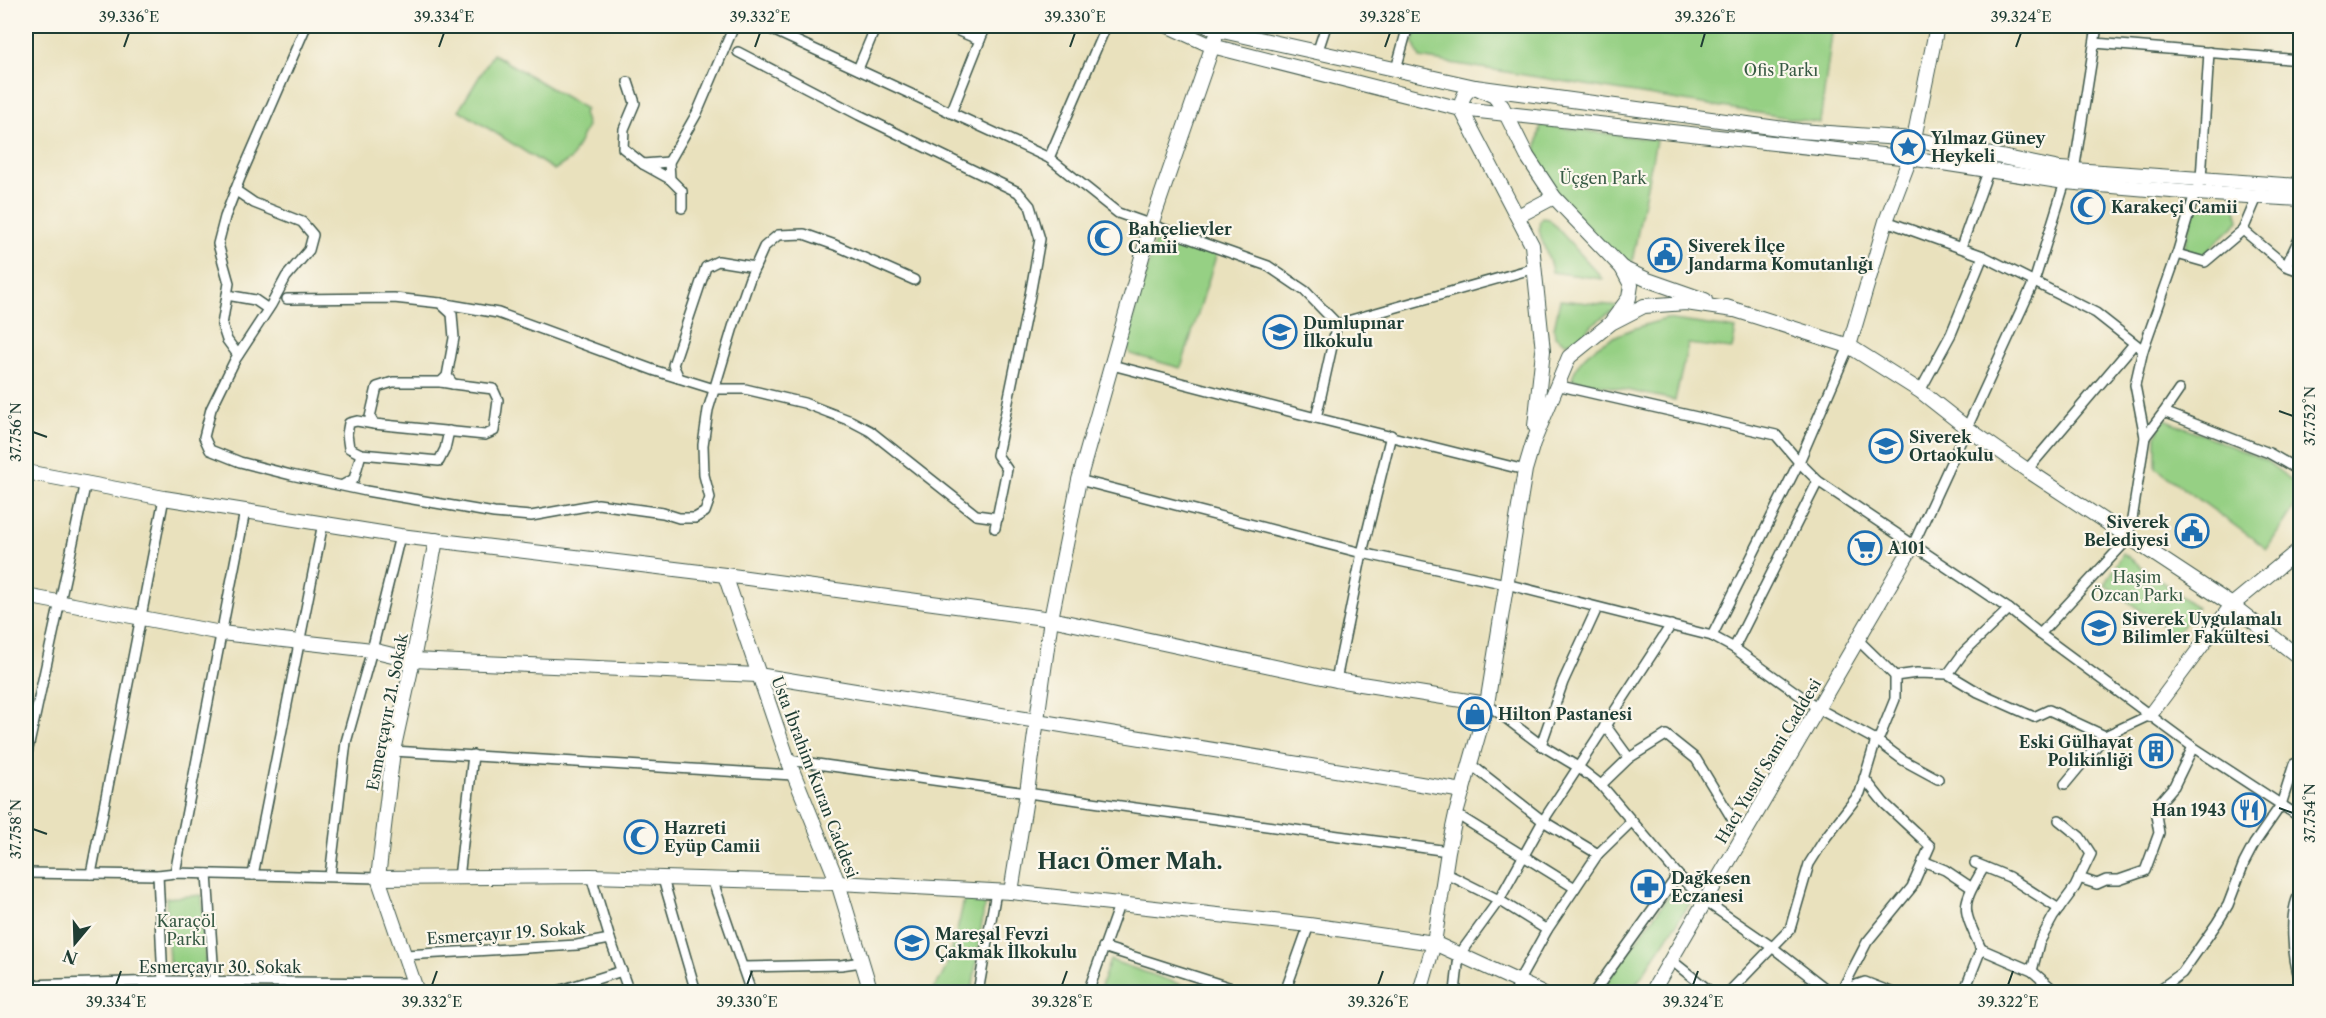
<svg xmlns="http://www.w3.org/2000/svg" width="2326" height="1018" viewBox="0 0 2326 1018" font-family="'Libre Caslon Text',serif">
  <rect width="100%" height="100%" fill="#fbf7ec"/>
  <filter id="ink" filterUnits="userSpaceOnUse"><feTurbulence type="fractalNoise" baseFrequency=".0167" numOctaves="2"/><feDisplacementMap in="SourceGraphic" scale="12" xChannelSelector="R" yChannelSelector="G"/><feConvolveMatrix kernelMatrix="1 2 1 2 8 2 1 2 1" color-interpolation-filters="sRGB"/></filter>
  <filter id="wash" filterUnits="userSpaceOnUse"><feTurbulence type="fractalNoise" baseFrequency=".008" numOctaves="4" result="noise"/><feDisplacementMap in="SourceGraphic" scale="24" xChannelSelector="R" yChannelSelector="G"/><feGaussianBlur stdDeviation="1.35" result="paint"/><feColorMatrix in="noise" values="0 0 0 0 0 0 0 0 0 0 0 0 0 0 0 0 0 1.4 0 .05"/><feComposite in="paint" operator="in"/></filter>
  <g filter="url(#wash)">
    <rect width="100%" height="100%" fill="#e9e1bd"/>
    <g fill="#96d084" stroke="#5a865c" stroke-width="1.5">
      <path d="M1418,26H1833L1820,123L1420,58L1413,43Z"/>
      <path d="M493,54L586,109L583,113L587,126L571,159L554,170L459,110Z"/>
      <path d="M1541,125L1656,140L1631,267L1617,261L1533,166Z"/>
      <path d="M2199,205H2235L2239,221L2199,259L2184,249L2194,211Z"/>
      <path d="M1542,218L1549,219L1603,279L1552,272C1551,256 1532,229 1542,218Z"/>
      <path d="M1157,234L1217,253L1181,368L1130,354L1126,343Z"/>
      <path d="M1560,300L1619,306L1593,324L1579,339L1565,343L1555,336L1554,328Z"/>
      <path d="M1666,319L1736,329L1732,349L1688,344L1675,400L1572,379C1580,343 1635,327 1666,319Z"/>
      <path d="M2164,419L2265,460L2300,487V498L2267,549L2156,468V435Z"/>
      <path d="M2123,553L2197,608L2175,635L2105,585Z"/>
      <path d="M1674,888L1691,902L1631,992H1600Z"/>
      <path d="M202,895L206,968L186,971L169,962L166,898Z"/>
      <path d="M964,900L985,901L972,992H928C950,980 958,923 964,900Z"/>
      <path d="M1110,960L1202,992H1099Z"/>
    </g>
  </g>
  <g filter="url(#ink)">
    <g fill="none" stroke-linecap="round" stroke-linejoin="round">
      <g stroke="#3d5649" stroke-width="12">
        <g id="street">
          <path d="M764,26L1049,158L1118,213L1268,266L1305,291L1337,324L1535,268"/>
          <path d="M947,26L980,40L951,113"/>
          <path d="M980,40L986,26"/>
          <path d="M2095,43L2300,60"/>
          <path d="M738,52L859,115L1018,192L1030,206L1040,239L1030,295L997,455L1007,469L995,528"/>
          <path d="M1317,53L1326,26"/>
          <path d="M858,69L876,26"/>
          <path d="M1396,69L1408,26"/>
          <path d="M628,82L635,103L624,129L623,148L643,164"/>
          <path d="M1049,158L1106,26"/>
          <path d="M669,162L643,164L670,179"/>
          <path d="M2074,171L2097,26"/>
          <path d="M2297,186L2300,169"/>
          <path d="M235,190L254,203L302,222L313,235L309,250L286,277L271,305L235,360L211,409L204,437L210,450L240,462L291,475L366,491L494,513L531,516L598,504L663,513L679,518H695L705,512L710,498L704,475L703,445L708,410L733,327L750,278L764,247L778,235L804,234L835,245L914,280"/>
          <path d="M682,208V191L670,179L669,162L697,113L734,26"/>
          <path d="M1886,221L1983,256L2096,313L2143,350"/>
          <path d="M2243,230L2286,266L2300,271"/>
          <path d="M1961,247L1989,169"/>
          <path d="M2177,254L2205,262L2243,230L2258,195"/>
          <path d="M2286,266L2300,237"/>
          <path d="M227,295L255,300L268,309"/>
          <path d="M287,299L394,298L440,303L452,314L454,338L447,376L453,384L441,382L447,376"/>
          <path d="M440,303L498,313L656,371L714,389H745L804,403L851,421L870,431L976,515L998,518"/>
          <path d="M1337,324L1316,418L1525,470"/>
          <path d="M238,355L227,340L222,325L229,283L218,244L225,217L240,178L306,26"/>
          <path d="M1112,365L1316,418"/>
          <path d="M679,378L673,365L706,267L718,261L755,267"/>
          <path d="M441,382H393L377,387L370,417L374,424L485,435L494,431L498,400L493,389L453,384"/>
          <path d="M1556,385L1776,435L1799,462L1818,481L2009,609L2040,634L2193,747L2300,817"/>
          <path d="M1920,391L1951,334L1983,256"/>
          <path d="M2164,412L2179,390"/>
          <path d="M374,424L357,421L349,423L347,434L349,448L361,454L439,461L445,449L449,431"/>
          <path d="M2145,437L2164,412L2269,453L2300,471"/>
          <path d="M2027,470L2134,344"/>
          <path d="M1079,480L1362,553L1506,584L1712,636L1799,462L1849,346"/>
          <path d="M343,485L354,479L361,454"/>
          <path d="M1913,545L2034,282L2065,182"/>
          <path d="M2040,634L2129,538L2145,437L2135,385L2143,350L2177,254L2195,193L2201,179L2209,52"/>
          <path d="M1712,636L1734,648L1819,709L1876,740L1903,760L1938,779"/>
          <path d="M1858,640L1895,676"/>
          <path d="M1734,648L1818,481"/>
          <path d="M1948,674L1964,652L2009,609"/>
          <path d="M1336,680L1362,553L1391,435"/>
          <path d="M1487,704L1541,745L1578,767L1601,785L1678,875L1705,901L1772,947L1830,992"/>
          <path d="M1605,725L1629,758"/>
          <path d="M1541,745L1563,682L1597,608"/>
          <path d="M393,751L793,775"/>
          <path d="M26,758L86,482"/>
          <path d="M788,760L1448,851"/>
          <path d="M1469,763L1543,821L1598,854"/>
          <path d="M2065,784L2105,736"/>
          <path d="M1601,785L1629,758L1666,735L1696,759L1742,835"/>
          <path d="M1456,814L1575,888"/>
          <path d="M1923,861L1945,870L1972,888"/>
          <path d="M1975,863L2009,877L2059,909"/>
          <path d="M26,873L158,875L175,873L378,878"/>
          <path d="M175,873L245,511"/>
          <path d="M1445,873L1499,900L1547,930"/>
          <path d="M91,874L164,498"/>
          <path d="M207,874L215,992"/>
          <path d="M158,875L163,981"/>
          <path d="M253,875L323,523"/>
          <path d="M330,876L346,742L372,650L400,536"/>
          <path d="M591,876L610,939L629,992"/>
          <path d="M459,878L473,755"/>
          <path d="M2079,878L2097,884L2106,880H2119L2145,871L2159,833L2156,815L2161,801L2174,786L2193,747"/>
          <path d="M663,879L696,992"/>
          <path d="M712,879L751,992"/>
          <path d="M2300,893C2288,912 2293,959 2300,980"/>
          <path d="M1103,947L1244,992"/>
          <path d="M1981,949C1962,906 1960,908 1984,867"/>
          <path d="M405,955L577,945L610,939"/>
          <path d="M1671,960L1711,992"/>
          <path d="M743,967L841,965L862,962"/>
          <path d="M2032,971L2039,943L2053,917L2075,887L2091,854L2080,837L2059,820"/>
          <path d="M26,985L163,981L414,983"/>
          <path d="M1843,988L1867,942L1912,887L1930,846L1884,803L1864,778"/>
          <path d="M1841,990L1865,982L1891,992"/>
          <path d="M555,992L622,971"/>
          <path d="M978,992L996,892"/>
          <path d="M1088,992L1119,905"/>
          <path d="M1285,992L1309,925"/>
          <path d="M1455,992L1459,955L1499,900L1543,821L1671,625"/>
          <path d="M1516,992L1518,982L1547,930L1598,854L1632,821"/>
          <path d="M1594,992L1678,875"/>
          <path d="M1729,992L1790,929L1809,864L1826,837L1860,793L1876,740L1880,736L1895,699V676L1917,673L1948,674L1978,692L2034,717L2049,710L2105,736L2150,715"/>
          <path d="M1964,992L1981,949L2032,971L2056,992"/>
          <path d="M2156,992L2182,973L2217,923L2228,905L2244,863L2254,844L2281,805L2294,764L2300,762"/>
        </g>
      </g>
      <g stroke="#3d5649" stroke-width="16">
        <g id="secondary">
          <path d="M1168,26L1212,46L1461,109L1910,158L2065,182L2195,193L2300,199"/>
          <path d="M1207,26L1218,30L1475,87L1800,131L1914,139L2060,169L2300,186"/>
          <path d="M1518,216L1554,197"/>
          <path d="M1622,268L1648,280L1705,300"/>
          <path d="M1726,307L1849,346L1920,391L1967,428L2027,470L2232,605L2300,658"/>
          <path d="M1849,346L1886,221L1910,158L1937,26"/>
          <path d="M1535,426L1543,351L1532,245L1461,109C1462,97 1464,92 1475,87L1494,96L1502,106L1527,156L1554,197L1622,268L1631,285L1629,298L1612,321"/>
          <path d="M26,472L164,498L400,536L725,575L1051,619L1336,680L1487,704"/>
          <path d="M725,575L788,760L838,883L871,992"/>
          <path d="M26,596L221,633L372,650L413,660L758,675L1463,791"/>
          <path d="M2150,715L2232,605L2300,549"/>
          <path d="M378,878L591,876L838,883L1011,892L1309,925L1434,943L1541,992"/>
          <path d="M1011,892L1027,792L1051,619L1079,480L1151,225L1215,39"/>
          <path d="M417,992L378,878L393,751L413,660L436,540"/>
          <path d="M1420,992L1434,943L1448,851L1456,814L1487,704L1525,470L1533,443L1569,357L1611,323L1644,306L1686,303L1734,310"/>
          <path d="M1652,992C1738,843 1827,695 1913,545"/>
        </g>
      </g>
      <use href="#street" stroke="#fff" stroke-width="9"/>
      <use href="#secondary" stroke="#fff" stroke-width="14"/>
    </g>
  </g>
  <path fill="none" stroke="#1f3d34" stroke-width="2" d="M124,47L129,33M439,47L444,33M755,47L760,33M1070,47L1075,33M1385,47L1390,33M1701,47L1705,33M2016,47L2021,33M2279,411L2293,416M33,432L47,437M2279,808L2293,813M33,829L47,834M116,985L121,971M432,985L437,971M747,985L752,971M1062,985L1067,971M1378,985L1383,971M1693,985L1698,971M2008,985L2013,971"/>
  <defs>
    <g id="sight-ring" transform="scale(1.725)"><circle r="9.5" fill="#fbf7ec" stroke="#1f6fb2" stroke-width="1.5"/><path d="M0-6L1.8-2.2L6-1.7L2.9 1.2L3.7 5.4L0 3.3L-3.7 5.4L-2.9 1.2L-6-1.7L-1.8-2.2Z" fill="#1f6fb2"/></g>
    <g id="mosque-ring" transform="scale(1.725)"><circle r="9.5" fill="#fbf7ec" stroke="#1f6fb2" stroke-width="1.5"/><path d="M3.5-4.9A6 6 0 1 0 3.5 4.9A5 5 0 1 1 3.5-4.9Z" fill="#1f6fb2"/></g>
    <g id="civic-ring" transform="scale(1.725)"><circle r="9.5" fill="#fbf7ec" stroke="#1f6fb2" stroke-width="1.5"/><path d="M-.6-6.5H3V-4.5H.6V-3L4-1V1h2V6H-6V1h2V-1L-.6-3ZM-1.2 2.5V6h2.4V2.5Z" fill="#1f6fb2"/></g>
    <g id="school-ring" transform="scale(1.725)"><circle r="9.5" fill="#fbf7ec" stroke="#1f6fb2" stroke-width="1.5"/><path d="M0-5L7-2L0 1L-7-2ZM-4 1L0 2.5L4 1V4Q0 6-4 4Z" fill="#1f6fb2"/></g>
    <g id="supermarket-ring" transform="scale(1.725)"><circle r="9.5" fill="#fbf7ec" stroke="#1f6fb2" stroke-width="1.5"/><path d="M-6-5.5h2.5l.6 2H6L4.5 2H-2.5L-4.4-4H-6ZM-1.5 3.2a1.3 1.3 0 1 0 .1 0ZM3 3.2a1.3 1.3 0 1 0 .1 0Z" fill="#1f6fb2"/></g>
    <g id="university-ring" transform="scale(1.725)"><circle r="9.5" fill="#fbf7ec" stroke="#1f6fb2" stroke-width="1.5"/><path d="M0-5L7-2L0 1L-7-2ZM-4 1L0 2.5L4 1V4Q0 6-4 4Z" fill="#1f6fb2"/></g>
    <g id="shop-ring" transform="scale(1.725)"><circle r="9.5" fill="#fbf7ec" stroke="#1f6fb2" stroke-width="1.5"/><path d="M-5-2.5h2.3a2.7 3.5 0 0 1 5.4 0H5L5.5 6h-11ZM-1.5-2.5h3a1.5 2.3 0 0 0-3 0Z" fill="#1f6fb2"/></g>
    <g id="building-ring" transform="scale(1.725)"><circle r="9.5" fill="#fbf7ec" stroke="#1f6fb2" stroke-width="1.5"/><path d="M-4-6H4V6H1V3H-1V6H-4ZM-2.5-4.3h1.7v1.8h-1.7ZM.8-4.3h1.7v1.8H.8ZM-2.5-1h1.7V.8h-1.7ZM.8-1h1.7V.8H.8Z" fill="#1f6fb2"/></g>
    <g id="restaurant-ring" transform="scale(1.725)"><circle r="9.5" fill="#fbf7ec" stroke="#1f6fb2" stroke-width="1.5"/><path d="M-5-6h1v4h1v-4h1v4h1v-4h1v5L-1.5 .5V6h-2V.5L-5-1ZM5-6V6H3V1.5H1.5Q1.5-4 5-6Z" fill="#1f6fb2"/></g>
    <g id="pharmacy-ring" transform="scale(1.725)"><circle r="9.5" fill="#fbf7ec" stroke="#1f6fb2" stroke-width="1.5"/><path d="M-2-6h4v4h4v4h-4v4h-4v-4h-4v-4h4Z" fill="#1f6fb2"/></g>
  </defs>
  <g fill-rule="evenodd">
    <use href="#sight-ring" x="1908" y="147"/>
    <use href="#mosque-ring" x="2088" y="207"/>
    <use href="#mosque-ring" x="1105" y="238"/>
    <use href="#civic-ring" x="1665" y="255"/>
    <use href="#school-ring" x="1280" y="332"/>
    <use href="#school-ring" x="1886" y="446"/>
    <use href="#civic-ring" x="2192" y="531"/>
    <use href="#supermarket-ring" x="1865" y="548"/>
    <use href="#university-ring" x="2099" y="628"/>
    <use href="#shop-ring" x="1475" y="714"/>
    <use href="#building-ring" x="2156" y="751"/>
    <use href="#restaurant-ring" x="2249" y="810"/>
    <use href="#mosque-ring" x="641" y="837"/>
    <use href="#pharmacy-ring" x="1648" y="887"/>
    <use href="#school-ring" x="912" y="943"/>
  </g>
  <g text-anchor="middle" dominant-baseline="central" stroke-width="4.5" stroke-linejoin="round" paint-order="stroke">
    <g font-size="16" fill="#375a44" stroke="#fbf7ec">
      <text x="1781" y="70">Ofis Parkı</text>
      <text x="1603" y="178">Üçgen Park</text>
      <text x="2137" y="577">Haşim<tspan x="2137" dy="18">Özcan Parkı</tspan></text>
      <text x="186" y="921">Karaçöl<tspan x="186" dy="18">Parkı</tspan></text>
    </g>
    <g font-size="16" font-weight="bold" fill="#1f3d34" stroke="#fbf7ec" text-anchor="start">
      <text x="1931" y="138">Yılmaz Güney<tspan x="1931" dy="18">Heykeli</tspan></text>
      <text x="2111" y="207">Karakeçi Camii</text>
      <text x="1128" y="229">Bahçelievler<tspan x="1128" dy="18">Camii</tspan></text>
      <text x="1688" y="246">Siverek İlçe<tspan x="1688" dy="18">Jandarma Komutanlığı</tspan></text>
      <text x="1303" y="323">Dumlupınar<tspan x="1303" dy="18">İlkokulu</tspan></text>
      <text x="1909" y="437">Siverek<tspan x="1909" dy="18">Ortaokulu</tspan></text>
      <text x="2169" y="522" text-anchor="end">Siverek<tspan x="2169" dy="18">Belediyesi</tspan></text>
      <text x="1888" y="548">A101</text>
      <text x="2122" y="619">Siverek Uygulamalı<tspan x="2122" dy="18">Bilimler Fakültesi</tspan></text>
      <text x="1498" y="714">Hilton Pastanesi</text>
      <text x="2133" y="742" text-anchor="end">Eski Gülhayat<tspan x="2133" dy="18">Polikinliği</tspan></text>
      <text x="2226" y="810" text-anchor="end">Han 1943</text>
      <text x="664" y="828">Hazreti<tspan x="664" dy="18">Eyüp Camii</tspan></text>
      <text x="1671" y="878">Dağkesen<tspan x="1671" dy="18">Eczanesi</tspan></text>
      <text x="935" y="934">Mareşal Fevzi<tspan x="935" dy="18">Çakmak İlkokulu</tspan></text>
    </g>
    <g font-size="16" fill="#1f3d34" stroke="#fbf7ec">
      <text transform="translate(387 712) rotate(-79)">Esmerçayır 21. Sokak</text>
      <text transform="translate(1768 761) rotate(-59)">Hacı Yusuf Sami Caddesi</text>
      <text transform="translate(815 777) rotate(69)">Usta İbrahim Kuran Caddesi</text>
      <text transform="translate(506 933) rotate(-4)">Esmerçayır 19. Sokak</text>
      <text x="220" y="967">Esmerçayır 30. Sokak</text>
    </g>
    <g font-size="22" font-weight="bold" fill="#1f3d34" stroke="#fbf7ec">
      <text x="1130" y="861">Hacı Ömer Mah.</text>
    </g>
  </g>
  <rect width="2326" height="1018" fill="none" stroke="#fbf7ec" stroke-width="66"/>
  <g transform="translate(75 943) rotate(199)" stroke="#fbf7ec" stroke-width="4.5" paint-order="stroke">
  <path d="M0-4.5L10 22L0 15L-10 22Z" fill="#1f3d34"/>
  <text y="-9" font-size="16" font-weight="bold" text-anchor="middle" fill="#1f3d34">N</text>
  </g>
  <rect x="33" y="33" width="2260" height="952" fill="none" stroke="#1f3d34" stroke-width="2"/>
  <g font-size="15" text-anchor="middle" fill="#1f3d34">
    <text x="129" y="22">39.336°E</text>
    <text x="444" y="22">39.334°E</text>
    <text x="760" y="22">39.332°E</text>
    <text x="1075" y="22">39.330°E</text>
    <text x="1390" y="22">39.328°E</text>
    <text x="1705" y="22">39.326°E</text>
    <text x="2021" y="22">39.324°E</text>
    <text transform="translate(2310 416) rotate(-90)" y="5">37.752°N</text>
    <text transform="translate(16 432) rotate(-90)" y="5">37.756°N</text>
    <text transform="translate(2310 813) rotate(-90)" y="5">37.754°N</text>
    <text transform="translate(16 829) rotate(-90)" y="5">37.758°N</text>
    <text x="116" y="1007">39.334°E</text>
    <text x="432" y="1007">39.332°E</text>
    <text x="747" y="1007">39.330°E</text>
    <text x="1062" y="1007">39.328°E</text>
    <text x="1378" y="1007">39.326°E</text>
    <text x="1693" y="1007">39.324°E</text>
    <text x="2008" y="1007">39.322°E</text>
  </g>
</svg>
